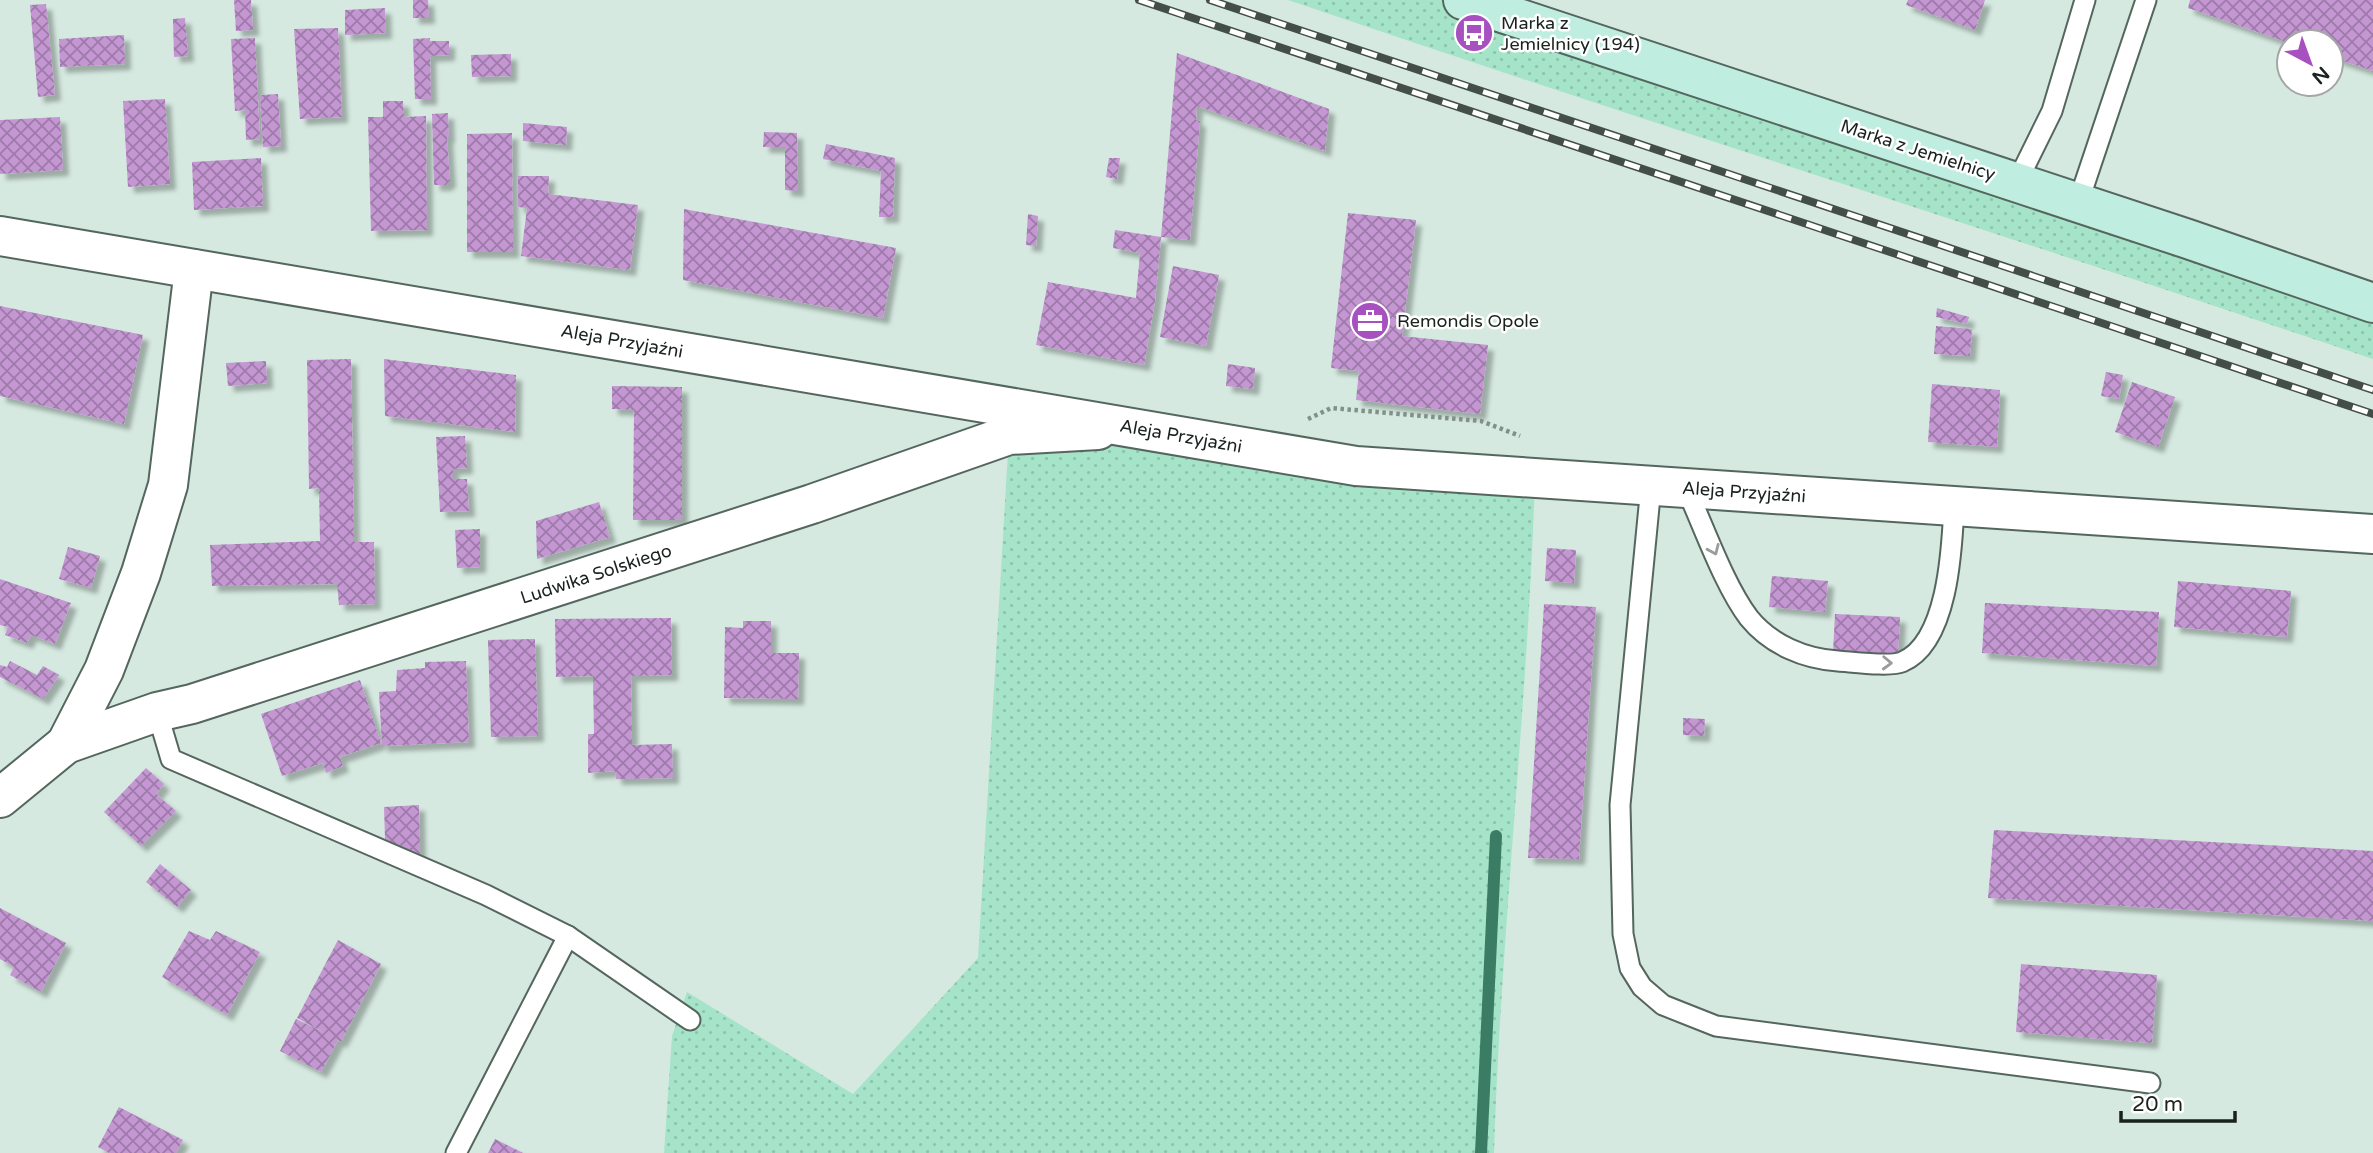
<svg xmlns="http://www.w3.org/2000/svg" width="2373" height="1153" viewBox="0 0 2373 1153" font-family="'Varela Round',sans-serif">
  <defs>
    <pattern id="grass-dots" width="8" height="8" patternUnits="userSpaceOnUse" patternTransform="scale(1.75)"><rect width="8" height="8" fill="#a5e4c9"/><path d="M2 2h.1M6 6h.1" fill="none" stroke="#8dc3ac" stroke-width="1.8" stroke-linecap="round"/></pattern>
    <pattern id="building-cross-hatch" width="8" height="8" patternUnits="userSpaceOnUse" patternTransform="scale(1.75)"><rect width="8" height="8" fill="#c496d2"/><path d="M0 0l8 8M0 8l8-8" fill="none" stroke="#9e7aaa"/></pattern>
    <filter id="shadow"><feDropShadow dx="6" dy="6" stdDeviation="2" flood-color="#0004"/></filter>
  </defs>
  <rect width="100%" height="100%" fill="#d5e9e0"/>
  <g fill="url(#grass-dots)">
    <path d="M1288,0H1463L2373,303V359C2012,237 1649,123 1288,0Z"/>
    <path d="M1009,435L1535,478C1528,703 1501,928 1494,1153H664L672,1036L687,992L853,1094L978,958Z"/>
  </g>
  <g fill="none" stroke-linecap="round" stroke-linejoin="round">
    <path stroke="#3b7c64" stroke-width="12" d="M1481,1153L1496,836"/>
  </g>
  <g fill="url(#building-cross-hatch)" filter="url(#shadow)">
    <path d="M234,0H251L253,30L236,31Z"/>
    <path d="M413,0H428L429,18H413Z"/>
    <path d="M1908,0H1985L1975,30L1906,5Z"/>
    <path d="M2190,0H2373V71L2331,57V42L2289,43L2188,8Z"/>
    <path d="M46,4L55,95L38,97L30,5Z"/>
    <path d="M385,8L386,33L345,35V10Z"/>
    <path d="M185,18L188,56L174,57L173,19Z"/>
    <path d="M338,28L342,117L300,119L294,29Z"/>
    <path d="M124,35L125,64L60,67L59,39Z"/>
    <path d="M255,38L260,139L246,140L245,110L235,111L231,39Z"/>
    <path d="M430,38V41H449V55L430,56L431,99H415L413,39Z"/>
    <path d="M1177,53L1329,109L1325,151L1197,106L1196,120L1200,121L1190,240L1161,237Z"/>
    <path d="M511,54V76L472,77L471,55Z"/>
    <path d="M278,94L281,146L263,147L260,95Z"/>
    <path d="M165,99L170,184L128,187L123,101Z"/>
    <path d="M383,101H403L404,117L426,116L427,230L371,231L368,117H383Z"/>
    <path d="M448,113L449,137H447L450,181L446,185H434L432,114Z"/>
    <path d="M60,117L63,170L0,174V120Z"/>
    <path d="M523,123L567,127L566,145L523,141Z"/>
    <path d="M764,132L797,133L798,191L785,190V147H763Z"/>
    <path d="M512,133L513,252H467V134Z"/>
    <path d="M826,144L895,158L893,217H879L881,171L823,159Z"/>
    <path d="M261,158L263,206L194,210L192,162Z"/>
    <path d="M1109,158H1120L1117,179L1106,177Z"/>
    <path d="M518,176H549L548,194L638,205L630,270L521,256L527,208L518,207Z"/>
    <path d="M684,209L896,248L883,318L683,280Z"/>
    <path d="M1348,213L1416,220L1402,336L1488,345L1480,414L1356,400L1359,371L1331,368Z"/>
    <path d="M1028,214L1038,216L1036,246L1026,245Z"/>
    <path d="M1115,230L1161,237L1155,301L1144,365L1036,345L1048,282L1136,298L1140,253L1113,248Z"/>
    <path d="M1173,266L1219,275L1206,346L1160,337Z"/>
    <path d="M0,306L143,335L124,424L0,396Z"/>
    <path d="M1937,308L1969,317L1967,324L1936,317Z"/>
    <path d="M1936,326L1972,329L1970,356L1934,354Z"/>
    <path d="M351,359L354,542H374L375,604L339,605L337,584L212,586L210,545L320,541L319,488L309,489L307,360Z"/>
    <path d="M384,359L516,375L515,432L385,416Z"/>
    <path d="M266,361L267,383L228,386L226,363Z"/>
    <path d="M1228,364L1255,368L1253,389L1226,386Z"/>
    <path d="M2106,372L2123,375L2119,399L2101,396Z"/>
    <path d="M2132,382L2175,397L2158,447L2115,432Z"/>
    <path d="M1932,384L2000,390L1997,447L1928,442Z"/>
    <path d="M612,386L682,387V520H633L634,410L612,409Z"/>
    <path d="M465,436L467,468L453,469V479H467L469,511L440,512L436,437Z"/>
    <path d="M599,502L610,537L537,559L536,521Z"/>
    <path d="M480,529V567L457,568L455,530Z"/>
    <path d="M68,547L100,556L91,588L59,579Z"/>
    <path d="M1547,548L1576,550L1574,583L1545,581Z"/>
    <path d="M1772,576L1828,581L1825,612L1769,607Z"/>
    <path d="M0,579L71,603L55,644L31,635L27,643L5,635L8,627L0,625Z"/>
    <path d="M2178,581L2291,591L2287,637L2174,627Z"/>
    <path d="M1985,603L2159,612L2156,666L1982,653Z"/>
    <path d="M1544,604L1596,607L1579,859L1528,858Z"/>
    <path d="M1835,614L1900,617L1898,655L1833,652Z"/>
    <path d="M671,618L672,675L631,676L632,745L672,744L673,778L616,779L615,771L588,773V734H594L593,676L556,677L555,619Z"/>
    <path d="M743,621H771V653H799L798,699L724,698L725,627L743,628Z"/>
    <path d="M535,639L538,736L491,737L488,640Z"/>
    <path d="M10,661L37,675L43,666L59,675L43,699L0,677V665L7,667Z"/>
    <path d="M466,661L469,742L382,746L379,692L396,691L397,670L425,668V662Z"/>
    <path d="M360,680L381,743L340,757L343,766L326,773L323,763L282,776L261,714Z"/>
    <path d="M1683,718L1705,719L1704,736L1683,735Z"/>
    <path d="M146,768L164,784L156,794L176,811L141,846L104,812Z"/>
    <path d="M419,805L420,854L385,839L384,807Z"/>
    <path d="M1994,830L2373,851V921L1988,898Z"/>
    <path d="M160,864L191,890L177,907L146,882Z"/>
    <path d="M0,908L66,943L41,992L10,975L14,967L0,959Z"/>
    <path d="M189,931L210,940L216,931L260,952L227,1015L162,977Z"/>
    <path d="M338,940L381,964L341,1042L338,1040L321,1072L280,1051L296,1019L329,1035L297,1018Z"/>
    <path d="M2021,964L2157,975L2152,1043L2016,1032Z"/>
    <path d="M119,1107L183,1140L176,1153H109L98,1147Z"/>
    <path d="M495,1139L523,1153H488Z"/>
  </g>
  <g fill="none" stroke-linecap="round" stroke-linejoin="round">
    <g stroke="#54665e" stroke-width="23">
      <g id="service">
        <path d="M2017,182L2052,111L2085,0"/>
        <path d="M2078,203L2146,0"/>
        <path d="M1651,486L1620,805L1623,934L1630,968L1642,987L1663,1005L1716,1026L2150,1083"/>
        <path d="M1686,488C1704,527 1724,585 1749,618C1771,645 1805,659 1838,661C1853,662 1890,667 1902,662C1948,643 1952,549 1954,506"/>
        <path d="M157,712L171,759L486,895L568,936L690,1020"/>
        <path d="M456,1153L568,936"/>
      </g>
    </g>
    <g stroke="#54665e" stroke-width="42">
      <g id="minor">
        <path d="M66,744L104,670L141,573L168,485L194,269"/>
        <path d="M0,798L66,744L157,712L192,704L812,504L1009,435L1098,430"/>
      </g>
    </g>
    <g stroke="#54665e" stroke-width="42">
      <path id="tertiary" d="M0,236L1356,466L2373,534"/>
    </g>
    <g stroke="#54665e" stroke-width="42">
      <path id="secondary" d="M1463,0L2188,239L2373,303"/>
    </g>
    <path stroke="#819089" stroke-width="4.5" stroke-dasharray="3.5 3.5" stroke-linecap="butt" d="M1308,419L1331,408L1481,421L1520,436"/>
    <use href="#service" stroke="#fff" stroke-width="19"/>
    <use href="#minor" stroke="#fff" stroke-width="38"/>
    <use href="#tertiary" stroke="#fff" stroke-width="38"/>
    <use href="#secondary" stroke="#bfeee0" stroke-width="38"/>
    <g stroke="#434e49" stroke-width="8">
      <g id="rail">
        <path d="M1139,0L2373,414"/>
        <path d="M1210,0L2373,390"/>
      </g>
    </g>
    <use href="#rail" stroke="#fff" stroke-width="5" stroke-dasharray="16" stroke-linecap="butt"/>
  </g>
  <defs><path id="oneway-chevron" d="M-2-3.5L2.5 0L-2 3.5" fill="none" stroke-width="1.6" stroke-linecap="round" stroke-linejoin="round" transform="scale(1.75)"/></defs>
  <g stroke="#989c9a">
    <use href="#oneway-chevron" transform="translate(1714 550) rotate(66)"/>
    <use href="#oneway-chevron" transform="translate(1887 663) rotate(2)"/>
  </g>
  <defs>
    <g id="bus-disc" transform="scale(2.0125)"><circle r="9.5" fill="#a651bf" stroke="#fff"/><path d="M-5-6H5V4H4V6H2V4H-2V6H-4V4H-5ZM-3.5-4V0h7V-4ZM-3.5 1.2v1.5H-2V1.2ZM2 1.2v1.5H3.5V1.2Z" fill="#fff"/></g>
    <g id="office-disc" transform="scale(2.0125)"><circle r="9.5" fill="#a651bf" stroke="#fff"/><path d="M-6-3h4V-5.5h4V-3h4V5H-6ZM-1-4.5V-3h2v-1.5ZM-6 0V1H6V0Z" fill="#fff"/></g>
  </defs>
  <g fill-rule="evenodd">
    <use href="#bus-disc" x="1474" y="33"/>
    <use href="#office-disc" x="1370" y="321"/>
  </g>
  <g text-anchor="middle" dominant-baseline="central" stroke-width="5" stroke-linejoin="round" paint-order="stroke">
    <g font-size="18" fill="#1a221e" stroke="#fff" text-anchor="start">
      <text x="1501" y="23">Marka z<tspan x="1501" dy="21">Jemielnicy (194)</tspan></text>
      <text x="1397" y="321">Remondis Opole</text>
    </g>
    <g font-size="18" fill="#1a221e" stroke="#fff">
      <text transform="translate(1918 150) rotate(18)">Marka z Jemielnicy</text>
      <text transform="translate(622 341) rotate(10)">Aleja Przyjaźni</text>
      <text transform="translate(1181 436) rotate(10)">Aleja Przyjaźni</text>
      <text transform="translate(1744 492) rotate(4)">Aleja Przyjaźni</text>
      <text transform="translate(596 574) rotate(-18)">Ludwika Solskiego</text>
    </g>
  </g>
  <g transform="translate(2310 63) rotate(139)"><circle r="33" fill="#ffffff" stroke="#a3a7a5" stroke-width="2"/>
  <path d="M0-5L12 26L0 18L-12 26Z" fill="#a651bf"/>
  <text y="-10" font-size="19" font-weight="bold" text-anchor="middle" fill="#1a221e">N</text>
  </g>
  <path d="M2121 1111v10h114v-10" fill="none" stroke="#1a221e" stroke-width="3.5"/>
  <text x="2132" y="1111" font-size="21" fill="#1a221e" stroke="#ffffff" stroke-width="5" paint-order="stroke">20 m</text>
</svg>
